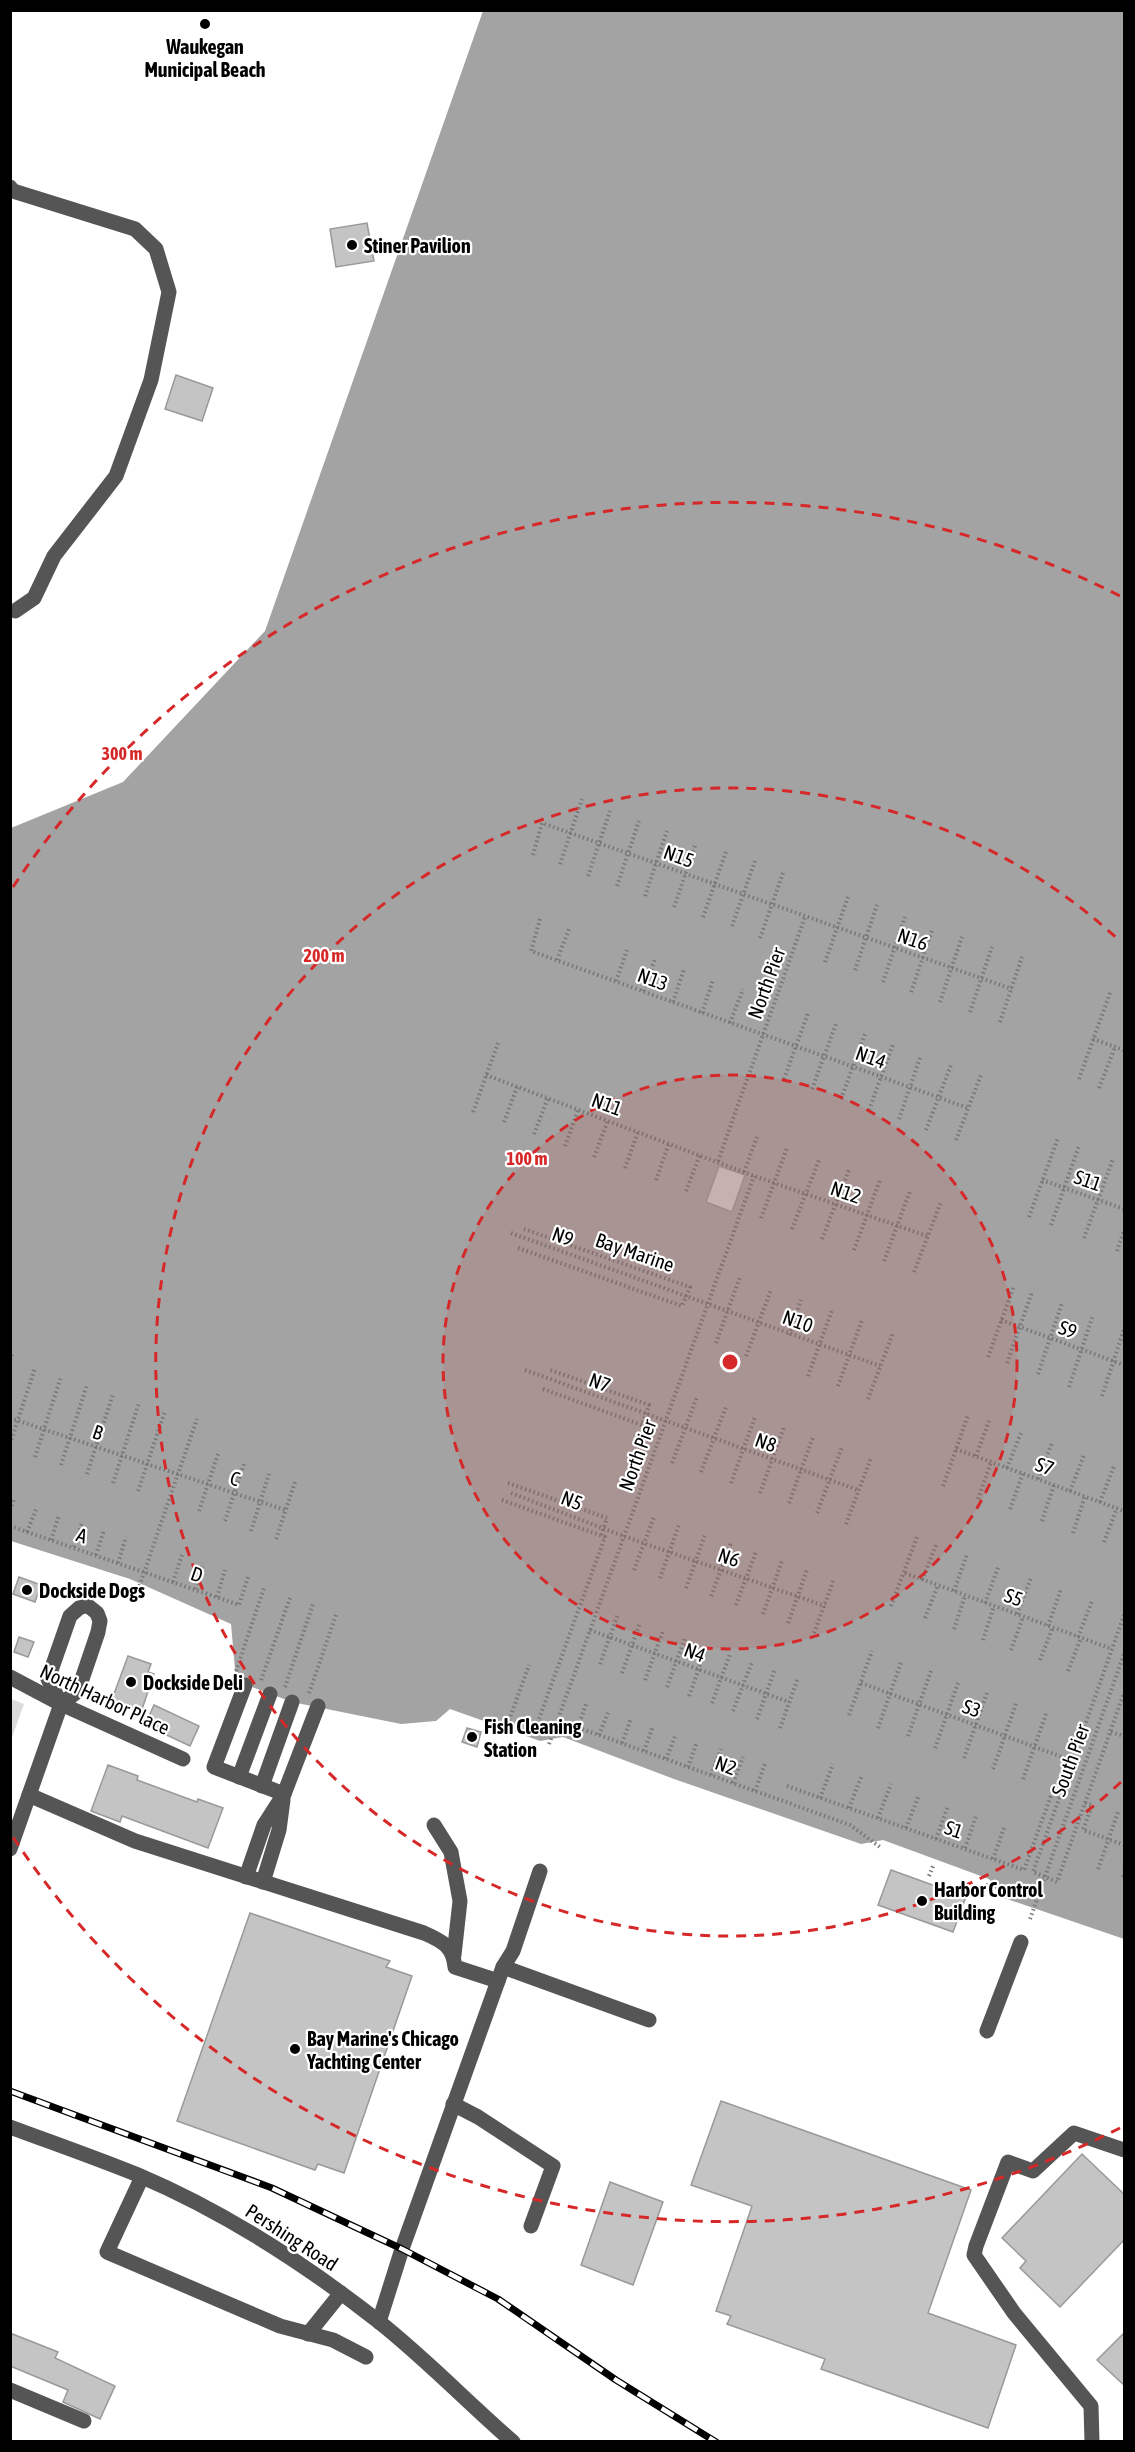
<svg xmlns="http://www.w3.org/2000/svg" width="1135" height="2452" viewBox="0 0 1135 2452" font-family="'Asap Condensed',sans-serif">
  <rect width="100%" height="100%" fill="#fff"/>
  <path fill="#dcdcdc" d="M11,1699L24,1704L11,1740L10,1699Z"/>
  <path fill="#a3a3a3" d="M483,11H1124V1939L1001,1897L989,1879L883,1840L861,1844L674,1779L563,1737L540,1741L450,1709L436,1721L401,1724L292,1702L236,1681L231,1624L130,1579L11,1541V828L123,782L265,631Z"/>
  <g fill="#c4c4c4" stroke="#999" stroke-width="1.5">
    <path d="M367,223L374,261L336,267L330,229Z"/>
    <path d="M176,375L213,388L202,421L165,409Z"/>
    <path d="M719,1166L745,1175L732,1212L706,1202Z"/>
    <path d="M19,1577L41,1585L35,1602L13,1594Z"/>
    <path d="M19,1637L34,1642L28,1657L14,1652Z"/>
    <path d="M128,1656L151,1664L148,1672L154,1674L141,1712L111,1702Z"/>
    <path d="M154,1705L199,1726L190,1746L145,1725Z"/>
    <path d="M467,1728L481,1732L477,1747L462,1742Z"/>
    <path d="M108,1765L138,1776L137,1780L197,1802L198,1799L223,1808L208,1848L122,1816L120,1822L91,1811Z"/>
    <path d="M891,1870L966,1897L953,1932L878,1905Z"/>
    <path d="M250,1913L390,1961L386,1967L412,1976L344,2173L318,2164L315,2170L177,2121Z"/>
    <path d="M721,2101L971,2190L928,2313L1016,2345L988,2428L821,2369L825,2359L727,2324L731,2316L716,2311L752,2206L691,2185Z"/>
    <path d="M1082,2154L1125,2195V2239L1060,2307L1020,2268L1026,2261L1002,2238Z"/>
    <path d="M610,2182L663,2202L633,2285L581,2265Z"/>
    <path d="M1125,2332V2386L1097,2360Z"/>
    <path d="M10,2333L58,2352L55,2358L115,2386L100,2419L63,2402L68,2390L10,2366Z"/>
  </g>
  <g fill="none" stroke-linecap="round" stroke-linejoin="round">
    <g stroke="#777" stroke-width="4" stroke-dasharray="1.5 3" stroke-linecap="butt">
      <path d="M533,855L542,823L1012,989"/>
      <path d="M560,864L582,799"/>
      <path d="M588,876L610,811"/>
      <path d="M617,886L639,821"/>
      <path d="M645,896L667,831"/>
      <path d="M674,907L696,843"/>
      <path d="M703,917L726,852"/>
      <path d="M540,919L531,951L968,1108"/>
      <path d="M732,926L755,861"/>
      <path d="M760,938L783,873"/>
      <path d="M557,960L569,929"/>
      <path d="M825,962L848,897"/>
      <path d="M855,970L877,905"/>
      <path d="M616,981L627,950"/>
      <path d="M883,982L905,917"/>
      <path d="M643,991L655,959"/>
      <path d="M911,992L933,928"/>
      <path d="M673,1002L684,969"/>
      <path d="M940,1002L962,937"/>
      <path d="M970,1012L992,947"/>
      <path d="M702,1013L713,980"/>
      <path d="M1000,1022L1022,957"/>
      <path d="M730,1023L743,989"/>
      <path d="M1093,1039L1124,1050"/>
      <path d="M486,1075L754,1176L927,1236"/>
      <path d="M784,1079L808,1013"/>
      <path d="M1079,1079L1111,990"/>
      <path d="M1099,1088L1115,1047"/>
      <path d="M812,1089L836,1024"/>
      <path d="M841,1099L865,1034"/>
      <path d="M869,1110L893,1044"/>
      <path d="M473,1112L498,1043"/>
      <path d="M899,1119L921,1055"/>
      <path d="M504,1122L517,1087"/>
      <path d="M926,1130L951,1065"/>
      <path d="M534,1134L548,1098"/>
      <path d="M956,1140L981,1075"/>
      <path d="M565,1146L578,1110"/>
      <path d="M594,1157L608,1120"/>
      <path d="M718,1161L805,917"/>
      <path d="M625,1168L638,1132"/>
      <path d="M744,1172L757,1137"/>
      <path d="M656,1180L669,1143"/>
      <path d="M1042,1180L1124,1209"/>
      <path d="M686,1191L700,1155"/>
      <path d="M1029,1217L1058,1138"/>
      <path d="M761,1218L787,1148"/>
      <path d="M1051,1225L1079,1146"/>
      <path d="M792,1229L819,1160"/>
      <path d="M511,1233L880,1366"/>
      <path d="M1084,1238L1113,1159"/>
      <path d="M822,1239L849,1170"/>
      <path d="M518,1248L682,1306L690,1287L524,1229"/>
      <path d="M854,1250L880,1180"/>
      <path d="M1117,1251L1124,1230"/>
      <path d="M884,1261L910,1191"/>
      <path d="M914,1272L941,1202"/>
      <path d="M1001,1320L1124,1365"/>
      <path d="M789,1335L801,1300"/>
      <path d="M716,1343L740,1277"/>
      <path d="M746,1356L771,1290"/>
      <path d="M988,1357L1014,1286"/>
      <path d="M10,1360L12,1354"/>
      <path d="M1007,1363L1032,1292"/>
      <path d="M525,1370L858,1490"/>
      <path d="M1038,1374L1062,1303"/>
      <path d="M808,1376L832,1310"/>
      <path d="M838,1386L862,1320"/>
      <path d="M1069,1387L1093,1315"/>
      <path d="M543,1389L642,1425L649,1405L550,1370"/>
      <path d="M1102,1396L1124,1329"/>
      <path d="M868,1399L893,1333"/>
      <path d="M10,1418L285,1510"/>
      <path d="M10,1444L35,1368"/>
      <path d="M956,1449L1124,1511"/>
      <path d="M976,1456L989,1421"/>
      <path d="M35,1457L61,1377"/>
      <path d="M672,1463L697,1397"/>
      <path d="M61,1465L87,1385"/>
      <path d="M1007,1468L1021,1433"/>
      <path d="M701,1472L726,1407"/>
      <path d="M87,1474L113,1394"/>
      <path d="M1038,1479L1052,1443"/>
      <path d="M113,1483L139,1403"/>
      <path d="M508,1483L607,1518L601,1536"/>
      <path d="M731,1483L755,1417"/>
      <path d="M943,1486L968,1415"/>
      <path d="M138,1491L165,1411"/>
      <path d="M1070,1491L1084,1455"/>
      <path d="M511,1493L623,1536L825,1606"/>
      <path d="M760,1493L784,1427"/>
      <path d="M978,1499L991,1462"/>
      <path d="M502,1500L605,1537L532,1738"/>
      <path d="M1100,1502L1114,1466"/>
      <path d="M789,1503L813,1437"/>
      <path d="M1010,1509L1023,1473"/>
      <path d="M10,1510L14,1499"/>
      <path d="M199,1511L218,1454"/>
      <path d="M817,1513L842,1447"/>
      <path d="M225,1521L244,1464"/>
      <path d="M1042,1521L1054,1485"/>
      <path d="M846,1524L871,1458"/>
      <path d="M10,1526L239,1605L248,1577"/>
      <path d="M251,1531L269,1474"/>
      <path d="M27,1532L37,1507"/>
      <path d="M1073,1533L1085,1496"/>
      <path d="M276,1539L295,1482"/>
      <path d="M51,1540L59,1515"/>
      <path d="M1104,1542L1117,1508"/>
      <path d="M74,1547L82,1523"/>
      <path d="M96,1555L104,1530"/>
      <path d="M118,1563L126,1537"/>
      <path d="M634,1570L654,1517"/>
      <path d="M905,1573L1112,1649"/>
      <path d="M660,1578L679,1525"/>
      <path d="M922,1580L937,1543"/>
      <path d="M173,1582L182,1555"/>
      <path d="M686,1588L705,1535"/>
      <path d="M195,1589L203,1563"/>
      <path d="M138,1590L197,1419"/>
      <path d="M954,1591L967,1554"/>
      <path d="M711,1596L731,1543"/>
      <path d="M217,1597L225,1570"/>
      <path d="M985,1603L999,1565"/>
      <path d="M736,1605L756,1552"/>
      <path d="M891,1606L917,1537"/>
      <path d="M763,1614L782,1561"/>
      <path d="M1017,1614L1031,1578"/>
      <path d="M1124,1615L1033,1872L1057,1882L1124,1693"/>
      <path d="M925,1618L938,1585"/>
      <path d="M788,1623L807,1570"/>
      <path d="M1048,1626L1061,1589"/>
      <path d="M954,1629L965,1596"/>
      <path d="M590,1630L789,1702"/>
      <path d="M814,1633L834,1579"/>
      <path d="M1078,1637L1092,1601"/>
      <path d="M983,1640L994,1606"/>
      <path d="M1011,1650L1023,1617"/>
      <path d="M1040,1660L1053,1627"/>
      <path d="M600,1664L618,1614"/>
      <path d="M236,1671L264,1588"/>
      <path d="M1068,1671L1081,1638"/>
      <path d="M622,1673L640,1623"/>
      <path d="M261,1680L291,1595"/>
      <path d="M645,1680L663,1631"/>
      <path d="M861,1683L1073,1761"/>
      <path d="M285,1687L313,1604"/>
      <path d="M667,1687L685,1638"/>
      <path d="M309,1693L337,1612"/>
      <path d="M689,1696L707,1646"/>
      <path d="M712,1703L730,1654"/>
      <path d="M733,1711L752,1662"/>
      <path d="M849,1715L872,1651"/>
      <path d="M757,1719L775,1669"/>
      <path d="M557,1720L850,1825L880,1847"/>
      <path d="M578,1727L587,1702"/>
      <path d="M780,1728L798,1678"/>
      <path d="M878,1728L901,1662"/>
      <path d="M506,1729L529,1665"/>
      <path d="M1111,1732L1124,1736"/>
      <path d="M599,1735L609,1710"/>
      <path d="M908,1736L931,1671"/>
      <path d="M622,1743L631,1718"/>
      <path d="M549,1744L754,1176"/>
      <path d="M935,1748L958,1683"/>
      <path d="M644,1751L653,1726"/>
      <path d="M964,1758L987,1693"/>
      <path d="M666,1759L676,1734"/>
      <path d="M688,1767L697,1742"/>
      <path d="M993,1769L1016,1704"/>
      <path d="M711,1775L721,1749"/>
      <path d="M1023,1779L1046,1714"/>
      <path d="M733,1783L743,1757"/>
      <path d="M787,1786L1024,1870L1053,1790L1061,1794"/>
      <path d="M755,1791L765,1764"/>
      <path d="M820,1798L833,1764"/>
      <path d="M1085,1803L1092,1805L1083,1830L1124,1845"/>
      <path d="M849,1808L862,1775"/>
      <path d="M878,1818L891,1784"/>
      <path d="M906,1828L919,1795"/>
      <path d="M936,1839L948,1806"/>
      <path d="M965,1848L976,1816"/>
      <path d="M993,1859L1004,1828"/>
      <path d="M1098,1869L1118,1812"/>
      <path d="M929,1876L933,1866"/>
      <path d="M1123,1877L1124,1872"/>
      <path d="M986,1885L1039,1891"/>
      <path d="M1030,1919L1124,1654"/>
    </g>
    <g stroke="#555" stroke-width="15">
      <path d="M10,187L13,191L135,229L156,249L169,292L151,380L116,476L54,556L34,598L15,611"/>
      <path d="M10,1677L61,1704L183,1759"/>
      <path d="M245,1685L214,1767L284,1794"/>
      <path d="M239,1777L270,1694"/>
      <path d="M262,1786L292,1702"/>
      <path d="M29,1795L135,1841L424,1933C442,1941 453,1946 455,1967L498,1981"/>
      <path d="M434,1825L451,1852L460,1901L454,1955"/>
      <path d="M10,1849L61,1704L78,1691L98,1632L100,1621L97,1613L87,1605L79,1608L70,1616L48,1679L61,1704"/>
      <path d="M246,1877L264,1825L284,1794L318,1706"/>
      <path d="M263,1882L279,1830L283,1800"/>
      <path d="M503,1967L649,2020"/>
      <path d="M987,2031L1021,1942"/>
      <path d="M453,2104L478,2117L553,2166L531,2226"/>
      <path d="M10,2127C53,2143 96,2158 138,2175C223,2211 305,2264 378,2321C425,2358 467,2402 513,2442"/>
      <path d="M142,2177L107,2252L280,2326L333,2340L366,2357"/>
      <path d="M379,2322L402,2249L503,1967L513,1951L540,1871"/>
      <path d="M308,2334L341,2293"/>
      <path d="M10,2390L84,2421"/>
      <path d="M1092,2442L1091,2406L1014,2313L974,2255L976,2246L1008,2162L1033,2171L1074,2133L1124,2150"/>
    </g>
    <g stroke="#000" stroke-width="7">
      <path id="rail" d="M10,2091L272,2188L402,2249L498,2299L616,2380L716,2442"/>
    </g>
    <use href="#rail" stroke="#fff" stroke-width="4.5" stroke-dasharray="14" stroke-linecap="butt"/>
  </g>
  <circle cx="730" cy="1362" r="287" fill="#d62828" fill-opacity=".12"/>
  <g fill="none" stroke="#d62828" stroke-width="3" stroke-dasharray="10 8">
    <circle cx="730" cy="1362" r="287"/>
    <path d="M1121 1782A574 574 0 1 1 1121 942"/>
    <path d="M1120 2128A860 860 0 0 1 13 1837M13 887A860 860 0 0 1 1120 596"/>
  </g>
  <g fill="#000" stroke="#fff" stroke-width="2">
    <circle cx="205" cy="24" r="6"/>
    <circle cx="352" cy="245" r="6"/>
    <circle cx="27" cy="1590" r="6"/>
    <circle cx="131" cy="1682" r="6"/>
    <circle cx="472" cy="1737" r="6"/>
    <circle cx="922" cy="1901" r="6"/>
    <circle cx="295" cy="2049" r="6"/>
  </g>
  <g text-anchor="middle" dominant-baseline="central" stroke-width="4.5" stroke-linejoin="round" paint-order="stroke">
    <g font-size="20" font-weight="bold" fill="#000" stroke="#fff" text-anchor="start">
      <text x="205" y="46" text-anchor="middle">Waukegan<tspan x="205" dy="23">Municipal Beach</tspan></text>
      <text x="364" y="245">Stiner Pavilion</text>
      <text x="39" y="1590">Dockside Dogs</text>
      <text x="143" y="1682">Dockside Deli</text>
      <text x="484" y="1726">Fish Cleaning<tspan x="484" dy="23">Station</tspan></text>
      <text x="934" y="1889">Harbor Control<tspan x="934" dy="23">Building</tspan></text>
      <text x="307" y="2038">Bay Marine's Chicago<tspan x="307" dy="23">Yachting Center</tspan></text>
    </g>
    <g font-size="20" fill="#000" stroke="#fff">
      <text transform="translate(679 856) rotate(20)">N15</text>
      <text transform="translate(913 939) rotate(19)">N16</text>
      <text transform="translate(653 979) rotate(20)">N13</text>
      <text transform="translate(766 983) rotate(-70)">North Pier</text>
      <text transform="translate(871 1057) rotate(20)">N14</text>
      <text transform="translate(607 1104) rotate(20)">N11</text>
      <text transform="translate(1088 1180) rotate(19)">S11</text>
      <text transform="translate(846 1192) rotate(19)">N12</text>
      <text transform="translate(563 1236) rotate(20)">N9</text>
      <text transform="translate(635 1252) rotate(19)">Bay Marine</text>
      <text transform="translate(798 1321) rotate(20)">N10</text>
      <text transform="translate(1068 1329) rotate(19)">S9</text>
      <text transform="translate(600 1382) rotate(20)">N7</text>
      <text transform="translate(98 1432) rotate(19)">B</text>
      <text transform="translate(766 1442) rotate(20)">N8</text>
      <text transform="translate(637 1455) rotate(-70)">North Pier</text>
      <text transform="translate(1045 1466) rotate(20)">S7</text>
      <text transform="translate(235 1478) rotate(18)">C</text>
      <text transform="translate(572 1500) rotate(21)">N5</text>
      <text transform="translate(82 1535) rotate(19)">A</text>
      <text transform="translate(729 1557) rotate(19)">N6</text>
      <text transform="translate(197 1574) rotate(19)">D</text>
      <text transform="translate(1014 1597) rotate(20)">S5</text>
      <text transform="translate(695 1652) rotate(20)">N4</text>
      <text transform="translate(105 1699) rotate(25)">North Harbor Place</text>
      <text transform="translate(972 1708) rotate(20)">S3</text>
      <text transform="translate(1070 1760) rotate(-70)">South Pier</text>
      <text transform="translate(726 1765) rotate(20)">N2</text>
      <text transform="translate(954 1829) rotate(19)">S1</text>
      <text transform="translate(292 2237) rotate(33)">Pershing Road</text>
    </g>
  </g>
  <circle cx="730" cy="1362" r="9" fill="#d62828" stroke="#fff" stroke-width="3"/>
  <g font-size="18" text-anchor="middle" font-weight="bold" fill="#d62828" stroke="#fff" stroke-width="4.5" stroke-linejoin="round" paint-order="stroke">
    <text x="122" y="760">300 m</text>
    <text x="324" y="962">200 m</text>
    <text x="527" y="1165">100 m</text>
  </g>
  <rect width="1135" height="2452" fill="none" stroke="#000000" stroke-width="24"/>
</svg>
